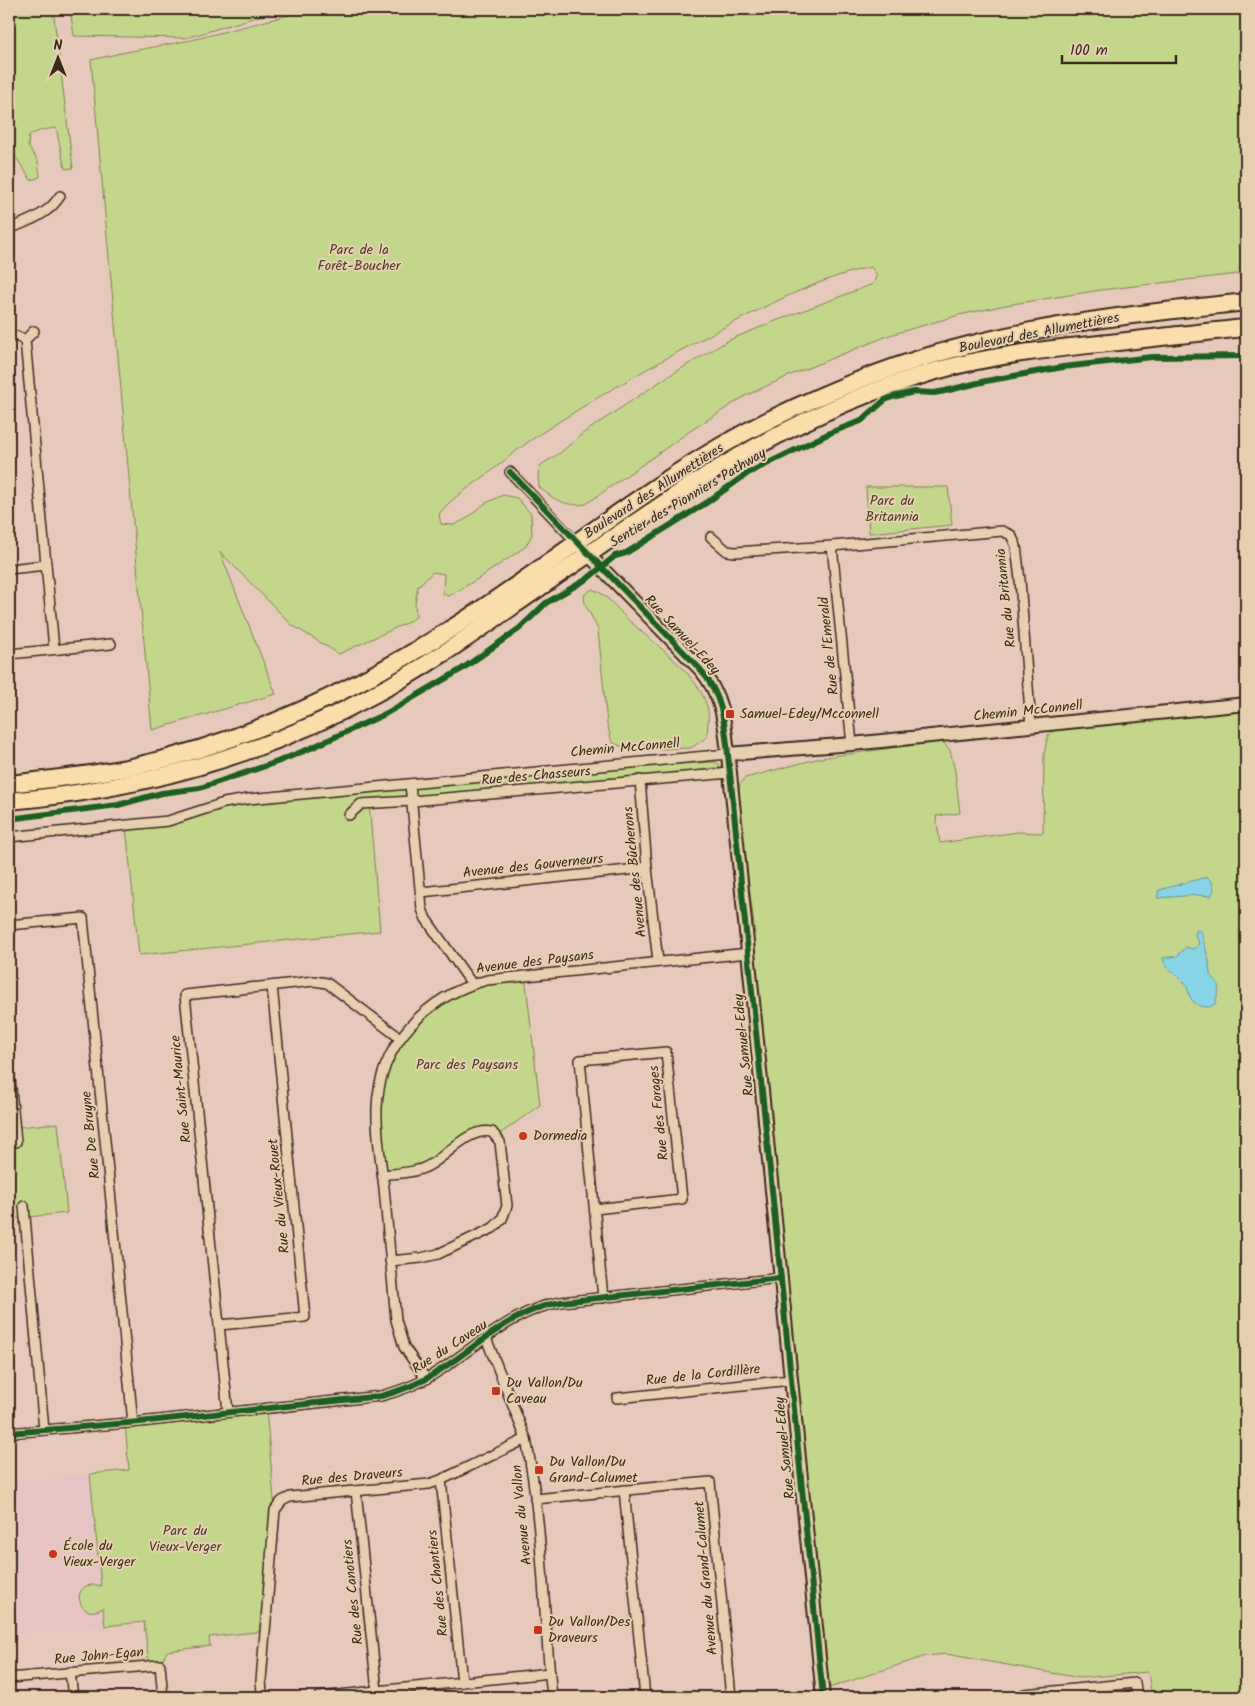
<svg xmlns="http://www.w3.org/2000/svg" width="1255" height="1706" viewBox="0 0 1255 1706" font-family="Kalam,sans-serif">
  <rect width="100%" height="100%" fill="#e7c9bc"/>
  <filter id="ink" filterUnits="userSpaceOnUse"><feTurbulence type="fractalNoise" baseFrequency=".02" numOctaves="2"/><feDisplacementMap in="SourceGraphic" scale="10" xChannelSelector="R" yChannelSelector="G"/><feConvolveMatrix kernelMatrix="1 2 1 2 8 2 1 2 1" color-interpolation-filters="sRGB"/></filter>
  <g filter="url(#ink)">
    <path fill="#e7c4c4" d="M90,1474L105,1626L9,1636V1481Z"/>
    <g fill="#c4d68b" stroke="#808054">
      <path d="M9,9H53L73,168L65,169L56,128L42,130L29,135L28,146L38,161L40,177L31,180L9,147Z"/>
      <path d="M70,9H283L186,38L74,36Z"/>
      <path d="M312,9H1246V273L1101,290L1006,305L959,315L890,335L793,374L747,395L693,429L586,504C566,507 554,500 539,487L538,475L541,465L560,453L582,434L667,377L729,340L773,322L873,284L877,275L871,267C819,278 768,305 721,329C658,362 596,397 537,436C520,447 504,461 489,473C471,487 453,496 439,514L441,524L454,525L466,519L484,504L503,495L517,498L531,514L532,535L525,547L481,577L449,596L443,594L444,574L433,572L418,586L415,603L416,617L406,623L339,654L292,625L220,552L276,694L152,730L91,60L121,53L192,40Z"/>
      <path d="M866,487H948L952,525L869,533Z"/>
      <path d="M592,589C610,595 619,613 633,624C659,648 696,672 707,706C710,715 707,728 707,737L691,748L629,750L612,742L607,724L598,629L585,604L584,595Z"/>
      <path d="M1246,711V1697H1152L1148,1672L1080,1678L946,1654L926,1656L829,1688L752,935L755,934L738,796L739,786L745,778L820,758L942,741L950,750L955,771L960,813L936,816L940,843L1018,832L1043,833L1044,754L1048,735L1056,729Z"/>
      <path d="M716,762L719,764L720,768L717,771L369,803L380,931L139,955L126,826L168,821L224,803L558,770Z"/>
      <path d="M525,975L540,1105L497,1136L483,1130L428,1166L382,1175L379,1091L400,1038L454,991Z"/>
      <path d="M58,1123L67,1213L9,1219V1128Z"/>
      <path d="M266,1408L275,1510L265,1631L209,1637L210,1646L167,1651L160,1665L149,1666L144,1622L105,1626L103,1608C76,1624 68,1577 101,1586L90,1474L129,1470L125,1423Z"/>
    </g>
    <g fill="#88d4e7" stroke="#699097">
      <path d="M1207,877L1212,882L1214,890L1211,896L1198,895L1157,898L1159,890Z"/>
      <path d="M1198,930L1201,931L1209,961L1210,975C1222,988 1219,987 1215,1004L1210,1007C1205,1007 1199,1007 1195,1003C1187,998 1190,988 1184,982C1177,975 1164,968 1163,958L1177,956L1186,947L1192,949L1197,947L1199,943L1195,935L1196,931Z"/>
    </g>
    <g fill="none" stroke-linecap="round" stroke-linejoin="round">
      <g stroke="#3b2a1e" stroke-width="12">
        <g id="street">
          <path d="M9,229C28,221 48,215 60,196"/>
          <path d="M9,337L16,336L25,340"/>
          <path d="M25,340L54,649"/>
          <path d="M25,340L34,331"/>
          <path d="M510,472L576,542"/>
          <path d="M711,537L727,551L735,552L832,546L1002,531L1011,535L1016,546L1020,580L1031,726"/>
          <path d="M832,546L852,744"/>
          <path d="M9,569L46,565"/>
          <path d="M9,654L111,644"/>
          <path d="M640,780L647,868L658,961"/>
          <path d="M410,784L422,909L426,919L472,984"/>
          <path d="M349,815L361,804L412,801L730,773"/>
          <path d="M9,837L168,821L224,803L248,799L728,754"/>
          <path d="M421,892L647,868"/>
          <path d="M9,925L83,918L133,1423"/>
          <path d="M9,1068L16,1142"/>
          <path d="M382,1175C398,1173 415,1173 428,1166C449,1155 467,1128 492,1132L500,1142L507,1206L502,1219L493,1228L438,1254L421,1258L390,1261"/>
          <path d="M24,1206L44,1430"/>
          <path d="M595,1209L682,1199L666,1052L580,1060L603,1298"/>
          <path d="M219,1325L305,1317L272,986"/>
          <path d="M486,1338L526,1439C543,1523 543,1612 552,1697"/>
          <path d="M426,1379L404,1347L396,1320C392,1276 388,1232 384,1188C381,1161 376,1135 377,1108C379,1044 427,996 487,980L748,953"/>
          <path d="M617,1398L791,1380"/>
          <path d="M228,1412L185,995L314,981L327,983L400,1038"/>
          <path d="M9,1433L140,1422L381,1396C396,1392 410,1387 424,1380C471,1354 507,1311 561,1302L781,1278"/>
          <path d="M441,1480L462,1682"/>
          <path d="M624,1490L645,1697"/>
          <path d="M356,1491L377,1691"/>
          <path d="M535,1499L710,1482L731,1697"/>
          <path d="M70,1672L73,1697"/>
          <path d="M9,1678L160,1665L163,1697"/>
          <path d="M1024,1694L1135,1683L1137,1697"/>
          <path d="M266,1697L262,1692L261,1681L275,1510L282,1501L290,1497L429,1484L441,1480L526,1439"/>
          <path d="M319,1697L550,1673"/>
        </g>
      </g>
      <g stroke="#3b2a1e" stroke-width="16">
        <g id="secondary">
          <path d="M583,549L700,669C727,700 725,734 730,773L823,1697"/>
          <path d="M728,754L852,744L1246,704"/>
        </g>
      </g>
      <g stroke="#3b2a1e" stroke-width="20">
        <g id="highway">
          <path d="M9,784C51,779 94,775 136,766C252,740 358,689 457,625C562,558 657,476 769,420C832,389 897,363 965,346C1057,322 1152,312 1246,302"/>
          <path d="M9,801C137,790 262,756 375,694C430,665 481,628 532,593C587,555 643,517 699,480C775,433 853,394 939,370C997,354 1058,348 1118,342C1161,337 1204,332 1246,328"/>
        </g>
      </g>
      <use href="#street" stroke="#e7d0b0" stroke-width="9"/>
      <use href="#secondary" stroke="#e7d0b0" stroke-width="12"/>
      <use href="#highway" stroke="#fbddab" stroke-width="16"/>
      <g stroke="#e7d0b0" stroke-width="9">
        <g id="cycleway">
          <path d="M510,472L700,669C727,700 725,734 730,773L823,1697"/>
          <path d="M9,819L118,805L162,793L200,788L277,762L311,748L385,714L462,669L520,628L546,603L587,579L615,556L626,553L706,503L748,473L832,432L861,421L885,400L892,397L914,392L934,393L945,391L986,381L1063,367L1152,357L1246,356"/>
          <path d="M9,1433L140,1422L381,1396C396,1392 410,1387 424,1380C471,1354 507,1311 561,1302L781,1278"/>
        </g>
      </g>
      <use href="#cycleway" stroke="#1b5e20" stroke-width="6"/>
    </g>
  </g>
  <g fill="#c8321e" stroke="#e7d0b0" stroke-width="2">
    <rect x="725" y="709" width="10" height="10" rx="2.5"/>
    <circle cx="523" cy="1136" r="5"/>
    <rect x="491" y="1386" width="10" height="10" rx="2.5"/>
    <rect x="534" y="1465" width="10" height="10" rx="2.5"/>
    <circle cx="53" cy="1554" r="5"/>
    <rect x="533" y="1625" width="10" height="10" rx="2.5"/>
  </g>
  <g text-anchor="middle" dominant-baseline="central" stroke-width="4" stroke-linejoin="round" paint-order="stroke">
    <g font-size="14" fill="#493b29" stroke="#e7d0b0">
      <text x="359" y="250">Parc de la<tspan x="359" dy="16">Forêt-Boucher</tspan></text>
      <text x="892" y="501">Parc du<tspan x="892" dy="16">Britannia</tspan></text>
      <text x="467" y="1065">Parc des Paysans</text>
      <text x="185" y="1531">Parc du<tspan x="185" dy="16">Vieux-Verger</tspan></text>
    </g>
    <g font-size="14" fill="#3b2a1e" stroke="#e7d0b0">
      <text transform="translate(1039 333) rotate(-11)">Boulevard des Allumettières</text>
      <text transform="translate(654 491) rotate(-33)">Boulevard des Allumettières</text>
      <text transform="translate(688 498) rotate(-31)">Sentier des Pionniers Pathway</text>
      <text transform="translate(1006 598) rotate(-96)">Rue du Britannia</text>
      <text transform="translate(682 635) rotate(47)">Rue Samuel-Edey</text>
      <text transform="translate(829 646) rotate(-96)">Rue de l'Emerald</text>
      <text transform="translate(1028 711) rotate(-6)">Chemin McConnell</text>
      <text transform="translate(625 748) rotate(-5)">Chemin McConnell</text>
      <text transform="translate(536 776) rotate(-5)">Rue des Chasseurs</text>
      <text transform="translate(533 866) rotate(-6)">Avenue des Gouverneurs</text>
      <text transform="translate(635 872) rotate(-96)">Avenue des Bûcherons</text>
      <text transform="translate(535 962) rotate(-7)">Avenue des Paysans</text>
      <text transform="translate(744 1045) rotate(-96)">Rue Samuel-Edey</text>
      <text transform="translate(181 1089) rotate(-96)">Rue Saint-Maurice</text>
      <text transform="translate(659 1113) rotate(-96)">Rue des Forages</text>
      <text transform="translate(91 1135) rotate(-96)">Rue De Bruyne</text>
      <text transform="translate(279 1196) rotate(-96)">Rue du Vieux-Rouet</text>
      <text transform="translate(450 1347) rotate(-33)">Rue du Caveau</text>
      <text transform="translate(703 1375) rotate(-6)">Rue de la Cordillère</text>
      <text transform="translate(785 1448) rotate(-96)">Rue Samuel-Edey</text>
      <text transform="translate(352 1477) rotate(-5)">Rue des Draveurs</text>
      <text transform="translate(522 1515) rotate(-96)">Avenue du Vallon</text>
      <text transform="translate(706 1578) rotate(-95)">Avenue du Grand-Calumet</text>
      <text transform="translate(438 1583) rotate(-96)">Rue des Chantiers</text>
      <text transform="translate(353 1592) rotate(-96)">Rue des Canotiers</text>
      <text transform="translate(99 1656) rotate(-5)">Rue John-Egan</text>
    </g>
    <g font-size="14" fill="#3b2a1e" stroke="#e7d0b0" text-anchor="start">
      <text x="740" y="714">Samuel-Edey/Mcconnell</text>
      <text x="533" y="1136">Dormedia</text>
      <text x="506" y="1383">Du Vallon/Du<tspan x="506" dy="16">Caveau</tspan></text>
      <text x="549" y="1462">Du Vallon/Du<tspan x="549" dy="16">Grand-Calumet</tspan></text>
      <text x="63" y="1546">École du<tspan x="63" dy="16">Vieux-Verger</tspan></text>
      <text x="548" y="1622">Du Vallon/Des<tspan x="548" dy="16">Draveurs</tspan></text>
    </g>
  </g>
  <rect width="1255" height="1706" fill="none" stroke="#e7d0b0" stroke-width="30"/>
  <rect x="15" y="15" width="1225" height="1676" fill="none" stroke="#3b2a1e" stroke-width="2" filter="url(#ink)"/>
  <g transform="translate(58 58)" stroke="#e7d0b0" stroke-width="4" paint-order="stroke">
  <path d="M0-4L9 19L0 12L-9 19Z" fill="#3b2a1e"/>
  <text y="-8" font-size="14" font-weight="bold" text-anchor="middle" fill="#3b2a1e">N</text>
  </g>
  <path d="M1062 55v8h114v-8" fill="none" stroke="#3b2a1e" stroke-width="2.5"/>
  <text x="1070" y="55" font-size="15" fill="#3b2a1e" stroke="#e7d0b0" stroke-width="4" paint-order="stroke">100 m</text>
</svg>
